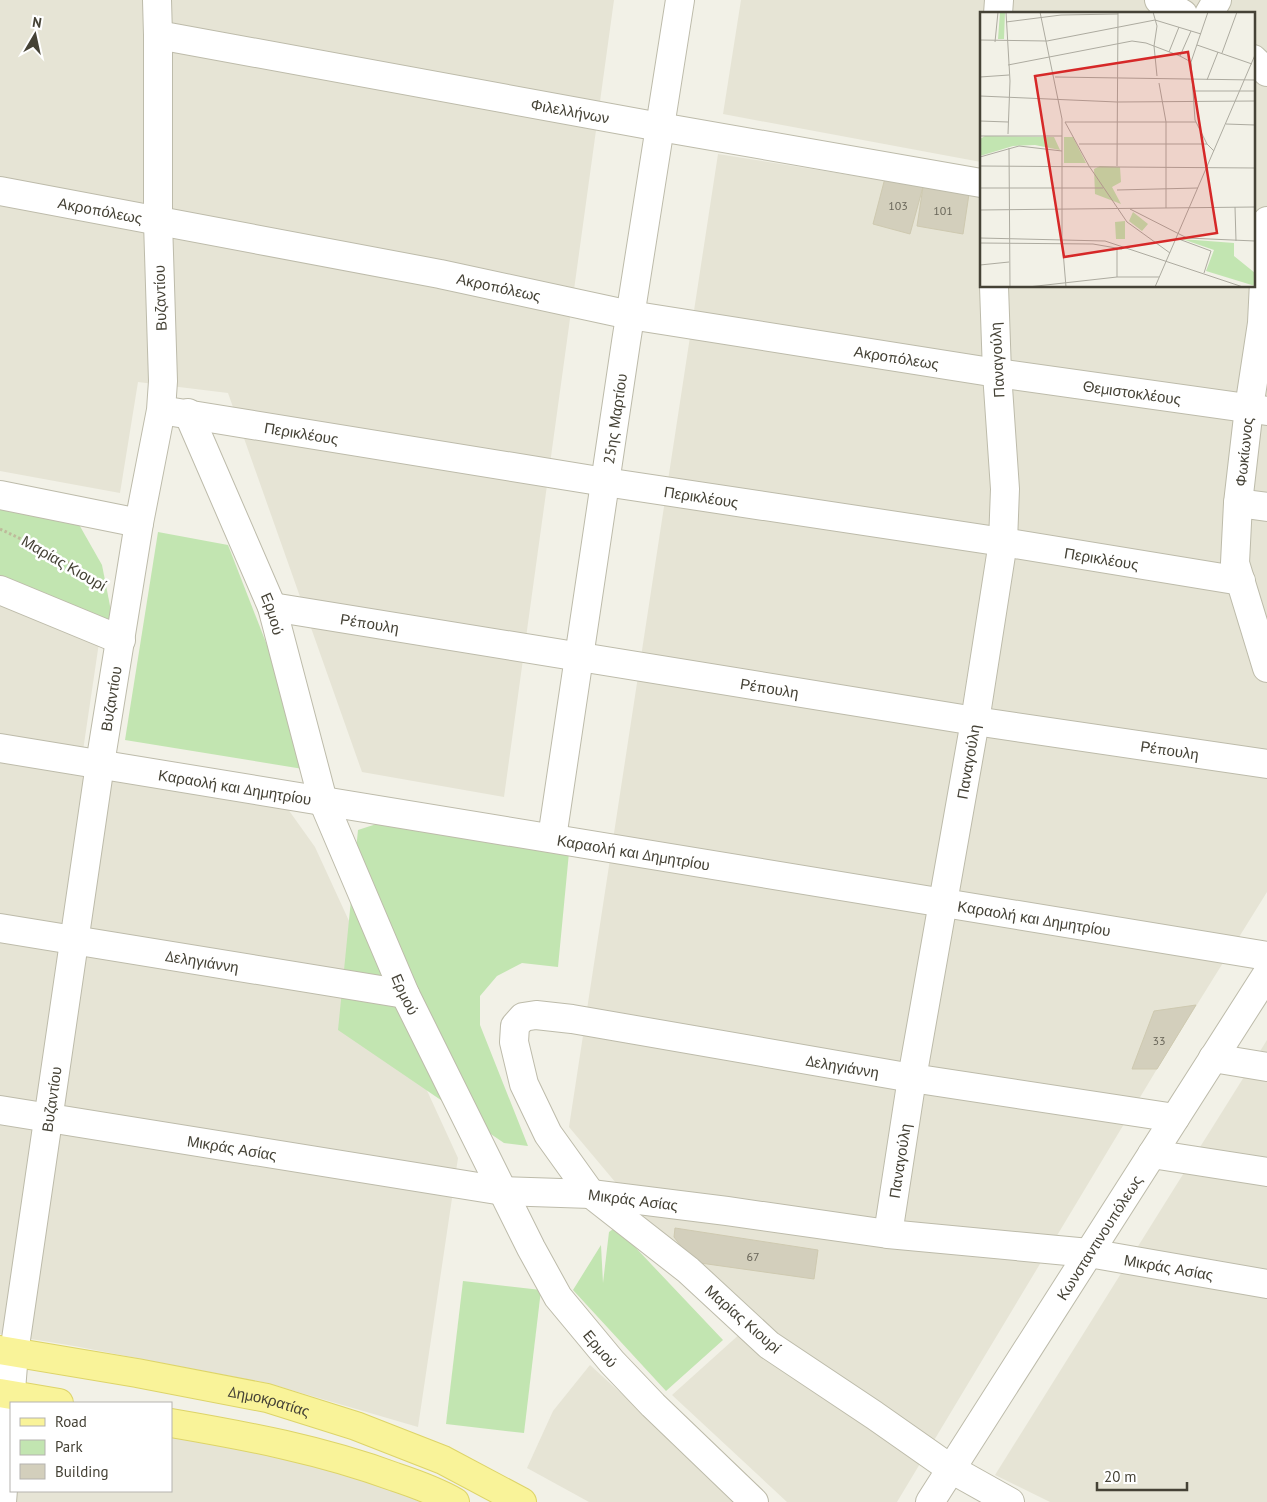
<svg xmlns="http://www.w3.org/2000/svg" width="1267" height="1502" viewBox="0 0 1267 1502" font-family="'PT Sans',sans-serif">
  <rect width="100%" height="100%" fill="#f2f1e7"/>
  <g fill="#e6e4d5">
    <path d="M0,0H614L504,797L362,772L228,393L138,382L120,493L0,471Z"/>
    <path d="M741,0H1267V214L1253,211V14H981V162L723,114Z"/>
    <path d="M718,154L981,196V286H1253L1267,245V892L1157,1069L897,1502H787L672,1395L752,1323L673,1251L569,1127Z"/>
    <path d="M0,597L100,636L81,764L280,798L315,847L458,1158L418,1427L267,1383L74,1346L0,1334Z"/>
    <path d="M1267,1040V1502H1050L995,1475Z"/>
    <path d="M590,1365L740,1502H589L527,1468L553,1411Z"/>
    <path d="M171,1429L246,1442L430,1502H0L11,1491H171Z"/>
  </g>
  <g fill="#c2e5b1">
    <path d="M0,505L77,521L102,565L112,616L110,632L0,588Z"/>
    <path d="M158,532L228,545L309,753L303,769L125,740Z"/>
    <path d="M407,814L570,842L558,967L522,963L497,976L480,996V1025L528,1146L504,1143L338,1030L358,830Z"/>
    <path d="M616,1227L723,1340L666,1391L573,1290L601,1245L603,1283L609,1232Z"/>
    <path d="M463,1281L541,1290L524,1433L446,1424Z"/>
  </g>
  <g fill="#d3cfbc" stroke="#cec9b0">
    <path d="M885,178L923,187L910,234L873,224Z"/>
    <path d="M923,187L969,194L963,234L917,226Z"/>
    <path d="M1196,1005L1157,1069H1132L1154,1011Z"/>
    <path d="M675,1228L818,1250L814,1279L693,1262L674,1237Z"/>
  </g>
  <g fill="none" stroke-linecap="round" stroke-linejoin="round">
    <g stroke="#bdbbaa" stroke-width="30">
      <g id="minor">
        <path d="M1159,0L1183,14"/>
        <path d="M998,14L999,0"/>
        <path d="M1209,14L1217,0"/>
        <path id="s1" d="M158,35L660,127L981,183"/>
        <path d="M1253,59L1267,72"/>
        <path id="s2" d="M0,191L440,274L630,315L997,373L1267,411"/>
        <path d="M1267,221L1262,323L1249,408L1238,503L1235,563L1267,668"/>
        <path id="s3" d="M173,412L605,482L1003,542L1241,581"/>
        <path id="s4" d="M188,413L272,607L323,801L405,994L531,1248L558,1297L612,1362L653,1405L754,1502"/>
        <path d="M0,495L139,523"/>
        <path d="M1238,503L1267,507"/>
        <path d="M0,590L121,640"/>
        <path id="s5" d="M272,607L975,721L1267,764"/>
        <path id="s6" d="M0,748L1267,956"/>
        <path id="s7" d="M552,838L626,342L680,0"/>
        <path id="s8" d="M0,928L405,994"/>
        <path d="M1213,1058L1267,1067"/>
        <path id="s9" d="M0,1110L503,1191L591,1194L727,1211L888,1234L1089,1253L1267,1284"/>
        <path d="M1152,1154L1267,1172"/>
        <path id="s10" d="M888,1234L912,1078L975,721L1003,542L1005,489L997,373L994,286"/>
        <path id="s11" d="M2,1502L14,1353L100,764L139,523L161,410L163,381L158,222V35L157,0"/>
        <path id="s12" d="M930,1502L1267,974"/>
        <path id="s13" d="M1010,1502L951,1469L874,1415L769,1345L688,1270L591,1194L548,1134L524,1084L514,1042L515,1026L523,1017L536,1015L572,1019L912,1078L1175,1118"/>
      </g>
    </g>
    <g stroke="#ddd469" stroke-width="30">
      <g id="major">
        <path id="s14" d="M0,1350L137,1373L267,1398L356,1426L443,1460L522,1502"/>
        <path d="M0,1393L59,1403"/>
        <path d="M171,1423C247,1436 322,1450 395,1477C416,1484 436,1491 455,1502"/>
      </g>
    </g>
    <path stroke="#beba9b" stroke-width="3" stroke-dasharray="2.5 2.5" stroke-linecap="butt" d="M0,529L59,557L100,583"/>
    <use href="#minor" stroke="#fff" stroke-width="28"/>
    <use href="#major" stroke="#f9f399" stroke-width="28"/>
  </g>
  <g text-anchor="middle" dominant-baseline="central" stroke-width="5" stroke-linejoin="round" paint-order="stroke">
    <g font-size="12" fill="#686558">
      <text x="898" y="205">103</text>
      <text x="943" y="210">101</text>
      <text x="1159" y="1040">33</text>
      <text x="753" y="1256">67</text>
    </g>
    <g font-size="15" fill="#454236" stroke="#fff">
      <text stroke="none"><textPath href="#s1" startOffset="419">Φιλελλήνων</textPath></text>
      <text stroke="none"><textPath href="#s2" startOffset="102">Ακροπόλεως</textPath></text>
      <text stroke="none"><textPath href="#s2" startOffset="508">Ακροπόλεως</textPath></text>
      <text transform="translate(160 298) rotate(-92)">Βυζαντίου</text>
      <text stroke="none"><textPath href="#s2" startOffset="912">Ακροπόλεως</textPath></text>
      <text transform="translate(997 360) rotate(-93)">Παναγούλη</text>
      <text stroke="none"><textPath href="#s2" startOffset="1150">Θεμιστοκλέους</textPath></text>
      <text stroke="none"><textPath href="#s7" startOffset="424">25ης Μαρτίου</textPath></text>
      <text stroke="none"><textPath href="#s3" startOffset="130">Περικλέους</textPath></text>
      <text transform="translate(1244 452) rotate(-84)">Φωκίωνος</text>
      <text stroke="none"><textPath href="#s3" startOffset="535">Περικλέους</textPath></text>
      <text stroke="none"><textPath href="#s3" startOffset="940">Περικλέους</textPath></text>
      <text transform="translate(64 563) rotate(30)">Μαρίας Κιουρί</text>
      <text stroke="none"><textPath href="#s4" startOffset="218">Ερμού</textPath></text>
      <text stroke="none"><textPath href="#s5" startOffset="99">Ρέπουλη</textPath></text>
      <text stroke="none"><textPath href="#s5" startOffset="504">Ρέπουλη</textPath></text>
      <text stroke="none"><textPath href="#s11" startOffset="811">Βυζαντίου</textPath></text>
      <text stroke="none"><textPath href="#s5" startOffset="909">Ρέπουλη</textPath></text>
      <text stroke="none"><textPath href="#s10" startOffset="479">Παναγούλη</textPath></text>
      <text stroke="none"><textPath href="#s6" startOffset="238">Καραολή και Δημητρίου</textPath></text>
      <text stroke="none"><textPath href="#s6" startOffset="642">Καραολή και Δημητρίου</textPath></text>
      <text stroke="none"><textPath href="#s6" startOffset="1048">Καραολή και Δημητρίου</textPath></text>
      <text stroke="none"><textPath href="#s8" startOffset="205">Δεληγιάννη</textPath></text>
      <text stroke="none"><textPath href="#s4" startOffset="622">Ερμού</textPath></text>
      <text stroke="none"><textPath href="#s13" startOffset="1046">Δεληγιάννη</textPath></text>
      <text stroke="none"><textPath href="#s11" startOffset="406">Βυζαντίου</textPath></text>
      <text stroke="none"><textPath href="#s9" startOffset="235">Μικράς Ασίας</textPath></text>
      <text stroke="none"><textPath href="#s10" startOffset="74">Παναγούλη</textPath></text>
      <text stroke="none"><textPath href="#s9" startOffset="640">Μικράς Ασίας</textPath></text>
      <text stroke="none"><textPath href="#s12" startOffset="314">Κωνσταντινουπόλεως</textPath></text>
      <text stroke="none"><textPath href="#s9" startOffset="1180">Μικράς Ασίας</textPath></text>
      <text transform="translate(743 1319) rotate(41)">Μαρίας Κιουρί</text>
      <text stroke="none"><textPath href="#s4" startOffset="1028">Ερμού</textPath></text>
      <text stroke="none"><textPath href="#s14" startOffset="274">Δημοκρατίας</textPath></text>
    </g>
  </g>
  <g transform="translate(980 12)">
    <rect width="275" height="275" fill="#f2f1e7"/>
    <path d="M20,0H25L24,27H18ZM5,124L74,125L80,138L55,133L33,134L0,144V127ZM84,125H93L106,151H84ZM120,154L140,155L141,170L132,175L141,192L115,182L114,157ZM153,200L168,212L162,219L149,209ZM145,209V227H136L135,210ZM202,227L254,231V244L275,261V274L226,259L234,238Z" fill="#c2e5b1"/>
    <path fill="none" stroke="#adaba0" stroke-width="1" d="M26,0L30,69L28,122M60,0L82,107V227L86,275M173,0L177,14L174,34L177,64M26,10L81,3L138,2M0,28L67,29L175,8L221,22M15,30L18,0M217,33L272,52M189,40L199,15M242,41L257,0M200,44L211,19M211,50L228,0M28,53L152,29L166,31L200,44L211,50L215,108L227,132L234,139M0,65L29,63M75,65L275,68M227,68L238,40M179,71L186,110V196M213,79H275M0,84L137,90L275,89M0,109L28,110M85,110L109,154L147,210L190,241M85,110H216M246,112L275,113M0,124H82M99,132H227M29,136L30,275M0,145L39,134L82,139M0,154L275,156M137,154L138,0M0,176H123M137,178L218,176M255,195L256,229M150,197L207,226L275,229M0,198L275,195M0,226L125,229L263,275M196,226L231,239L224,261M0,231L113,232L142,237M137,236V265M0,253L29,250M48,275L137,265H179M175,275L275,43"/>
    <path fill="#d62828" fill-opacity="0.15" stroke="#d62828" stroke-width="2.5" d="M208,40L237,221L84,245L55,64Z"/>
    <rect width="275" height="275" fill="none" stroke="#454236" stroke-width="2.5"/>
  </g>
  <rect x="10" y="1402" width="162" height="90" fill="#ffffff" stroke="#b5b3af"/>
  <rect x="20" y="1418" width="25" height="8" fill="#f9f399" stroke="#b5b3af"/>
  <text x="55" y="1427" font-size="15" fill="#454236">Road</text>
  <rect x="20" y="1440" width="25" height="15" fill="#c2e5b1" stroke="#b5b3af"/>
  <text x="55" y="1452" font-size="15" fill="#454236">Park</text>
  <rect x="20" y="1464" width="25" height="15" fill="#d3cfbc" stroke="#b5b3af"/>
  <text x="55" y="1477" font-size="15" fill="#454236">Building</text>
  <g transform="translate(35 35) rotate(9)" stroke="#ffffff" stroke-width="4" paint-order="stroke">
  <path d="M0-4L9 19L0 12L-9 19Z" fill="#454236"/>
  <text y="-8" font-size="14" font-weight="bold" text-anchor="middle" fill="#454236">N</text>
  </g>
  <path d="M1097 1482v8h90v-8" fill="none" stroke="#454236" stroke-width="2.5"/>
  <text x="1104" y="1482" font-size="15" fill="#454236" stroke="#ffffff" stroke-width="4" paint-order="stroke">20 m</text>
</svg>
